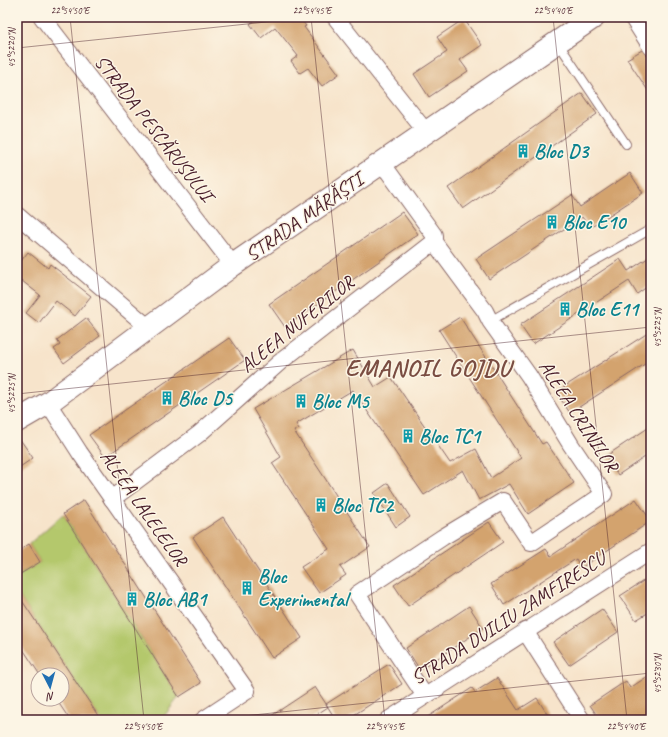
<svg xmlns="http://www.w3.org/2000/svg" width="668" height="737" viewBox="0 0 668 737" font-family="Caveat,sans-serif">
  <rect width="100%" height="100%" fill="#fcf5e5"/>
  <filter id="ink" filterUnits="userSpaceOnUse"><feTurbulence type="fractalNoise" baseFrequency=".025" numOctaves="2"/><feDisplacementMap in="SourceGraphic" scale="8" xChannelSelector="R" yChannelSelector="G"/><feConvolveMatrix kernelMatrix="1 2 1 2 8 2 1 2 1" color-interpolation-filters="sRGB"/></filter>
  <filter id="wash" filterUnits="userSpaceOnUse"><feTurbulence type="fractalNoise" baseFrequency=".012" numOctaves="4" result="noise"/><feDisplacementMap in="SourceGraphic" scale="16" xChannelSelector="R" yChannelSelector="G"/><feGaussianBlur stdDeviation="0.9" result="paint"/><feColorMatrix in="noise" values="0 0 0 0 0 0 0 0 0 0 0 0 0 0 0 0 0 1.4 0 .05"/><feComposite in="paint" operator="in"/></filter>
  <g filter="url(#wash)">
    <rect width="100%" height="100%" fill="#f7e4cb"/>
    <path fill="#b4c86c" stroke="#7f744c" d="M63,514L179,697L161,720H101L17,593V576L40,562L29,544Z"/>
    <g id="blocks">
      <g fill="#d3a36e">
        <path d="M259,17H299L306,26L304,27L339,74L322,86L308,68L300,73L291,61L298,56L275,27L261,38L250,24Z"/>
        <path d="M464,19L482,45L460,60L468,71L429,97L414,74L447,52L437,37Z"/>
        <path d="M642,50L646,55L651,56V95L627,59Z"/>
        <path d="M582,93L597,114L463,209L448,188Z"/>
        <path d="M630,173L643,193L590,228L582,217L489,279L476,259L572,195L580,207Z"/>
        <path d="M402,212L418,234L285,327L269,304Z"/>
        <path d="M28,252L48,268L50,264L91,296L75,316L56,301L39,323L26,313L40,295L17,277V266Z"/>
        <path d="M651,256V284L637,294L629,281L533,344L520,325L620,259L628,271Z"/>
        <path d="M460,317L542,444L546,442L574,483L528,514L509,484L479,500L463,470L424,495L353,390L296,424L299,429L294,431L370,547L340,567L346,575L319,593L301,567L329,549L272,463L281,457L253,409L353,350L375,387L391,377L450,463L476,449L491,478L521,458L439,330Z"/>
        <path d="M86,318L100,336L64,363L54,349L60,345L57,340Z"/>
        <path d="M651,331V360L570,413L556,392Z"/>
        <path d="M229,338L245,360L105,457L89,435Z"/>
        <path d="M651,426V453L618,475L606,456Z"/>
        <path d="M17,435L33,458L17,469Z"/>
        <path d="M388,483L410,517L396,527L374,493Z"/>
        <path d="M636,499L651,521L581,568L576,559L504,605L491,584L546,549L551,556Z"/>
        <path d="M84,500L201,683L179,697L63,514Z"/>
        <path d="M223,517L302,638L272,658L193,537Z"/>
        <path d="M489,522L503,542L408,606L394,585Z"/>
        <path d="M29,544L40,562L17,576V552Z"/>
        <path d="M651,576V611L636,620L620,596Z"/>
        <path d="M17,593L62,661L101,720H70L56,699H62V675H40L17,640Z"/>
        <path d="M469,606L483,628L420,670L406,648Z"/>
        <path d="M602,609L618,632L569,665L553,642Z"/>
        <path d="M389,664L402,684L346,720H336L326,704Z"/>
        <path d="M651,674V715L644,720H600L590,705L626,681L630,688Z"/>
        <path d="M497,678L518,710L537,698L551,720H423L472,688L475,692Z"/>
        <path d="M315,687L328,707L308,720H265Z"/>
      </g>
    </g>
  </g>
  <g filter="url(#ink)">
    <use href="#blocks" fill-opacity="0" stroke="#876463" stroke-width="1"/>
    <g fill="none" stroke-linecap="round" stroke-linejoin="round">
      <g stroke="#876463" stroke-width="10">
        <g id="service">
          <path d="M558,43L626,144"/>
          <path d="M490,321L651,229"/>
        </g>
      </g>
      <g stroke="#876463" stroke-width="18">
        <g id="minor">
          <path d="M42,17L233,265"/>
          <path d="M335,17L426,132"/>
          <path d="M632,17L651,47"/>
          <path d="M382,163L434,235V242L485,311L490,321L529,376L571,445L604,494L531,543L503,501L443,537L357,594L425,696"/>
          <path d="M17,215L148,327"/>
          <path d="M48,403L80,453L247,691L203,720"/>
          <path d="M112,499L199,434L280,362L434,242"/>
          <path d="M525,631L582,720"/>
          <path d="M388,720L651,551"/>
        </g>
      </g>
      <g stroke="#876463" stroke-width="24">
        <path id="secondary" d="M17,421L48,403L233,265L594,17"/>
      </g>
      <use href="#service" stroke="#fff" stroke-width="8"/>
      <use href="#minor" stroke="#fff" stroke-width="16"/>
      <use href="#secondary" stroke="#fff" stroke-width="22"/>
    </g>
  </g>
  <path fill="none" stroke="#4a1f2b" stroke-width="1" stroke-opacity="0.45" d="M70,17L144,720M311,17L385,720M553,17L627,720M17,48L314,17M17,394L651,327M206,720L651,673"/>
  <defs>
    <g id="building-bare" transform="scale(1.08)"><path d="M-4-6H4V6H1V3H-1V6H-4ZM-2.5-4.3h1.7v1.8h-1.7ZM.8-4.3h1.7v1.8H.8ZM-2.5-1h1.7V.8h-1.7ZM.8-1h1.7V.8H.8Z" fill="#0f9aa8" stroke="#fcf5e5" stroke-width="2.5" paint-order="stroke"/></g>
  </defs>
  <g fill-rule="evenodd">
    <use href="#building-bare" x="523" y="151"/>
    <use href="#building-bare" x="552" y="222"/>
    <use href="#building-bare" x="565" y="309"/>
    <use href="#building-bare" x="167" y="398"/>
    <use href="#building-bare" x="301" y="401"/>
    <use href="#building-bare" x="408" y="436"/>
    <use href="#building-bare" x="321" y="505"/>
    <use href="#building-bare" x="247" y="588"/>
    <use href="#building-bare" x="132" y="599"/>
  </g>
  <g text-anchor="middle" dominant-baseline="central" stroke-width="3" stroke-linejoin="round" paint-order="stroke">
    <g font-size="20" fill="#4a1f2b" stroke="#fcf5e5">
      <text transform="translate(154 128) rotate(52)">STRADA PESCĂRUȘULUI</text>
      <text transform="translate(304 217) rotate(-35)">STRADA MĂRĂȘTI</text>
      <text transform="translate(297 324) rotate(-39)">ALEEA NUFERILOR</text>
      <text transform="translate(579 416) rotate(57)">ALEEA CRINILOR</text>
      <text transform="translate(144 508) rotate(55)">ALEEA LALELELOR</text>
      <text transform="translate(508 618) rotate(-33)">STRADA DUILIU ZAMFIRESCU</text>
    </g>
    <g font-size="20" font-weight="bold" fill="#0d838f" stroke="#fcf5e5" text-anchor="start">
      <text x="534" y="151">Bloc D3</text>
      <text x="563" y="222">Bloc E10</text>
      <text x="576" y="309">Bloc E11</text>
      <text x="178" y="398">Bloc D5</text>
      <text x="312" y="401">Bloc M5</text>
      <text x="419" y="436">Bloc TC1</text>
      <text x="332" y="505">Bloc TC2</text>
      <text x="258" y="576">Bloc<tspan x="258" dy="23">Experimental</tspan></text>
      <text x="143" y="599">Bloc AB1</text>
    </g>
    <g font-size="24" font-weight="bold" letter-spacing="1" fill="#7a4d42" stroke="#fcf5e5">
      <text x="428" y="368">EMANOIL GOJDU</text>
    </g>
  </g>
  <rect width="668" height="737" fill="none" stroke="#fcf5e5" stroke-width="44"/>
  <g transform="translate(50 687) rotate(174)"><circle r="19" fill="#fcf5e5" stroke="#b59f9b"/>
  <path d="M0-3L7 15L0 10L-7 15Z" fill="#1f6fb2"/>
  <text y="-6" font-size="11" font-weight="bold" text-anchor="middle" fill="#4a1f2b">N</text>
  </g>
  <rect x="22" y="22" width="624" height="693" fill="none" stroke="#4a1f2b" stroke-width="1.5"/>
  <g font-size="10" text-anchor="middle" fill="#4a1f2b">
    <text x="70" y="14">22°54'50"E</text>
    <text x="312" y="14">22°54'45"E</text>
    <text x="553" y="14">22°54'40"E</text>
    <text transform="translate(11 48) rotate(-90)" y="4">45°52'20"N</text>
    <text transform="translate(657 328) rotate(-90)" y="4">45°52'25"N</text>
    <text transform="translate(11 394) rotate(-90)" y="4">45°52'25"N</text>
    <text transform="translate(657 674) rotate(-90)" y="4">45°52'30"N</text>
    <text x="143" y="730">22°54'50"E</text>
    <text x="385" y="730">22°54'45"E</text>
    <text x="626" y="730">22°54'40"E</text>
  </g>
</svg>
